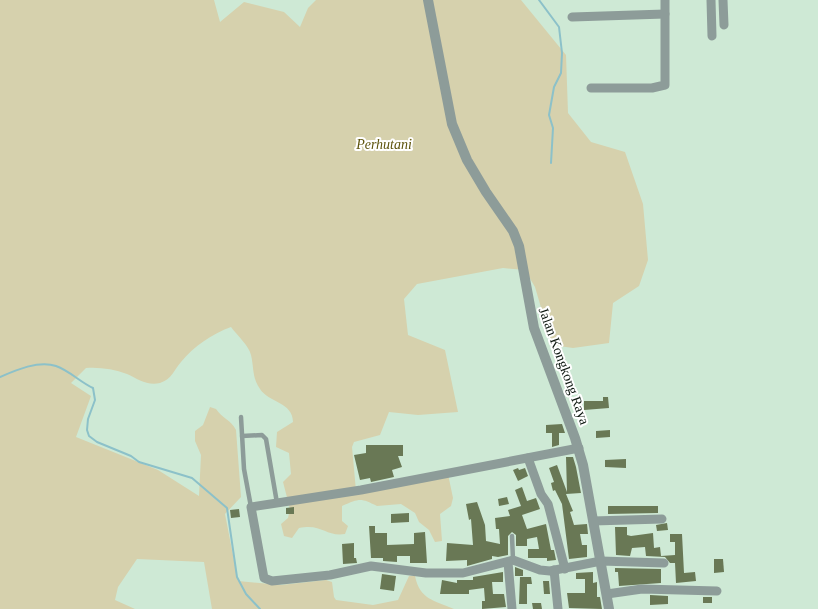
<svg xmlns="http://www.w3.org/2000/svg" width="818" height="609" viewBox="0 0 818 609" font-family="'Times New Roman',serif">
  <rect width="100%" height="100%" fill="#cee9d5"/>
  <path fill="#d6d1ad" d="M0,0H214L220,22L244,2L284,12L300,27L308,8L316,0H521L566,55L568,113L591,142L625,152L643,204L648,260L639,286L613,303L609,343L573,348L552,345L535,287L525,270L503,268L417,284L404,299L408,335L445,350L458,412L418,415L389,412L380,435L354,442L352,447L356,491L448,474L453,498L451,506L440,514L442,541L435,542L429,530L419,522L415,513L401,504L377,506C361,498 360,498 342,506V521L348,526L345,534C326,537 322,523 299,528L292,538L284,536L281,524L288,518L290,509L283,482L291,474L289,453L276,447L277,432L293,422C293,402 269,403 260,389C252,378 254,367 251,355C249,346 237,335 231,327C212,334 194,346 181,362C174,370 172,379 160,383C147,386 138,379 127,374C114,369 99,367 86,368L71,383L91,396L76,437L158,470L199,496L201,455L195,441V431L203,425L210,407L216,409C222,418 231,420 236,430L241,497L225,514L238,581L281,585L326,580L332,582L334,597L336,600L373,605L398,600L409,576H415C420,600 434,600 454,609H212L204,562L137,559L118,587L115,600L135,609H0Z"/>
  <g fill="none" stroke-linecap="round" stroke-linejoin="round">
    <g stroke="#8cc1c9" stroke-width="2">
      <path d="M539,0L559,27L562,53L561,73L554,87L549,115L553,128L551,163"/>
      <path d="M0,377C16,370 39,360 56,366C70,371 80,382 93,388L95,400L88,419L87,430L89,436L97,442L131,456L139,462L192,478L227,508L237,577L246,594L260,609"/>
    </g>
  </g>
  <g fill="#697855">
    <path d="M603,397H608L609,408L584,410V401H603Z"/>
    <path d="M562,424L565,433H559V445L552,447V433H546V425Z"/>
    <path d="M610,430V437L596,438V431Z"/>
    <path d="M366,445H403V456H398L402,467L392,470L394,477L371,482L370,478L360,480L354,455L366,453Z"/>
    <path d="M566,457H573L576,467L581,493L566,494L573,511L570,512L574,525L587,524L588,534H580L582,545H587V557L569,559L562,504L555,490L553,491L551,483L554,482L549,468L557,465L567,492Z"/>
    <path d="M626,459V468L605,467V460Z"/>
    <path d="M518,468L519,470L525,468L528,476L518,481L513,470Z"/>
    <path d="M522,487L527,501L536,498L540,509L522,515L527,529L546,524L551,550H554L556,560L547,561V558H528V549H539L537,537L527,539V546H516V535L512,532L508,536V555L498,557L492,556V559L467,566V560L446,561L447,543L473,545L471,519L469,520L466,504L477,502L485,525L486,541L500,544L499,529H496L495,518L510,516L508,510L521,506L515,490Z"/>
    <path d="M507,497L509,504L499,506L498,499Z"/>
    <path d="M608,506H658V513L608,514Z"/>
    <path d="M294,507V514H286V508Z"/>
    <path d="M239,509L240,517L231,518L230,510Z"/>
    <path d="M409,513V522L391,523V514Z"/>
    <path d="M667,523L668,530L657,531L656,525Z"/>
    <path d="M369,526H375V533H387V545L414,544V533L425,532L427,563H410V556H397V562L383,561V558H371Z"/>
    <path d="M615,527H627V535L631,536L653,533L654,548L660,547L661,556L675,555V542H670V534H682L684,573L695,572L696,581L676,583L675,563H670L665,557L646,556L645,547L632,548L630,556L616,555Z"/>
    <path d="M354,543V558H356L357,563L343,564L342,544Z"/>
    <path d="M714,559H723L724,572L714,573Z"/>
    <path d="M515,567L523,570V576H515Z"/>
    <path d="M615,568L661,569V583L619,586L618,572H615Z"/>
    <path d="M503,572V582H492L493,594H504L506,607L482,609V601H485L484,588L469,590V594H440L442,580L457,583V580H473V577Z"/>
    <path d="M593,572V583L597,582V597H600L602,609L569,608L567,593H585V579H576V573Z"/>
    <path d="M382,574L396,576L394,591L380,589Z"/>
    <path d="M520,577H531L532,584H527V604H519Z"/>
    <path d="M543,581H549L550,594H544Z"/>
    <path d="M650,595L668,596V604L650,605Z"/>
    <rect x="703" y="597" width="9" height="6"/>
    <path d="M532,603H541L542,609H533Z"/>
  </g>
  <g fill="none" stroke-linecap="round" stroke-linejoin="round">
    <g stroke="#8d9c99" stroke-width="4.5">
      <path d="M241,417L244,469L251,507"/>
      <path d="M242,436L262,435L266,439L277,503"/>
      <path d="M512,536L513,560"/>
    </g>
    <g stroke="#8d9c99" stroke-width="9">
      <path d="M711,0L712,36"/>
      <path d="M723,0L724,25"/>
      <path d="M572,17L665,14"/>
      <path d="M591,88H652L665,85V0"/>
      <path d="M579,448L361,490L251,507L264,578L272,581L330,575L371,566L426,573H463L513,560L540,570L550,571L601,561L664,563"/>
      <path d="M528,458L541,494L548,504L565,569"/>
      <path d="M593,521L662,519"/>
      <path d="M508,562L512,609"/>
      <path d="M554,570L558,609"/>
      <path d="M607,594L642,589L717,591"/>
    </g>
    <path stroke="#8d9c99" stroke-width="10" d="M428,0L452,124L467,160L486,192L513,231L519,246L534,328L575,438L583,465L609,609"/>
  </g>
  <g text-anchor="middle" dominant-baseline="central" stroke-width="4" stroke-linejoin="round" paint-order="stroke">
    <g font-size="14" font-style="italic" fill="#5d530b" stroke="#fff">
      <text x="384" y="144">Perhutani</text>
    </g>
    <g font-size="14" fill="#0c160f" stroke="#fff">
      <text transform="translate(564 366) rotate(70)">Jalan Kongkong Raya</text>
    </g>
  </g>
</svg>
